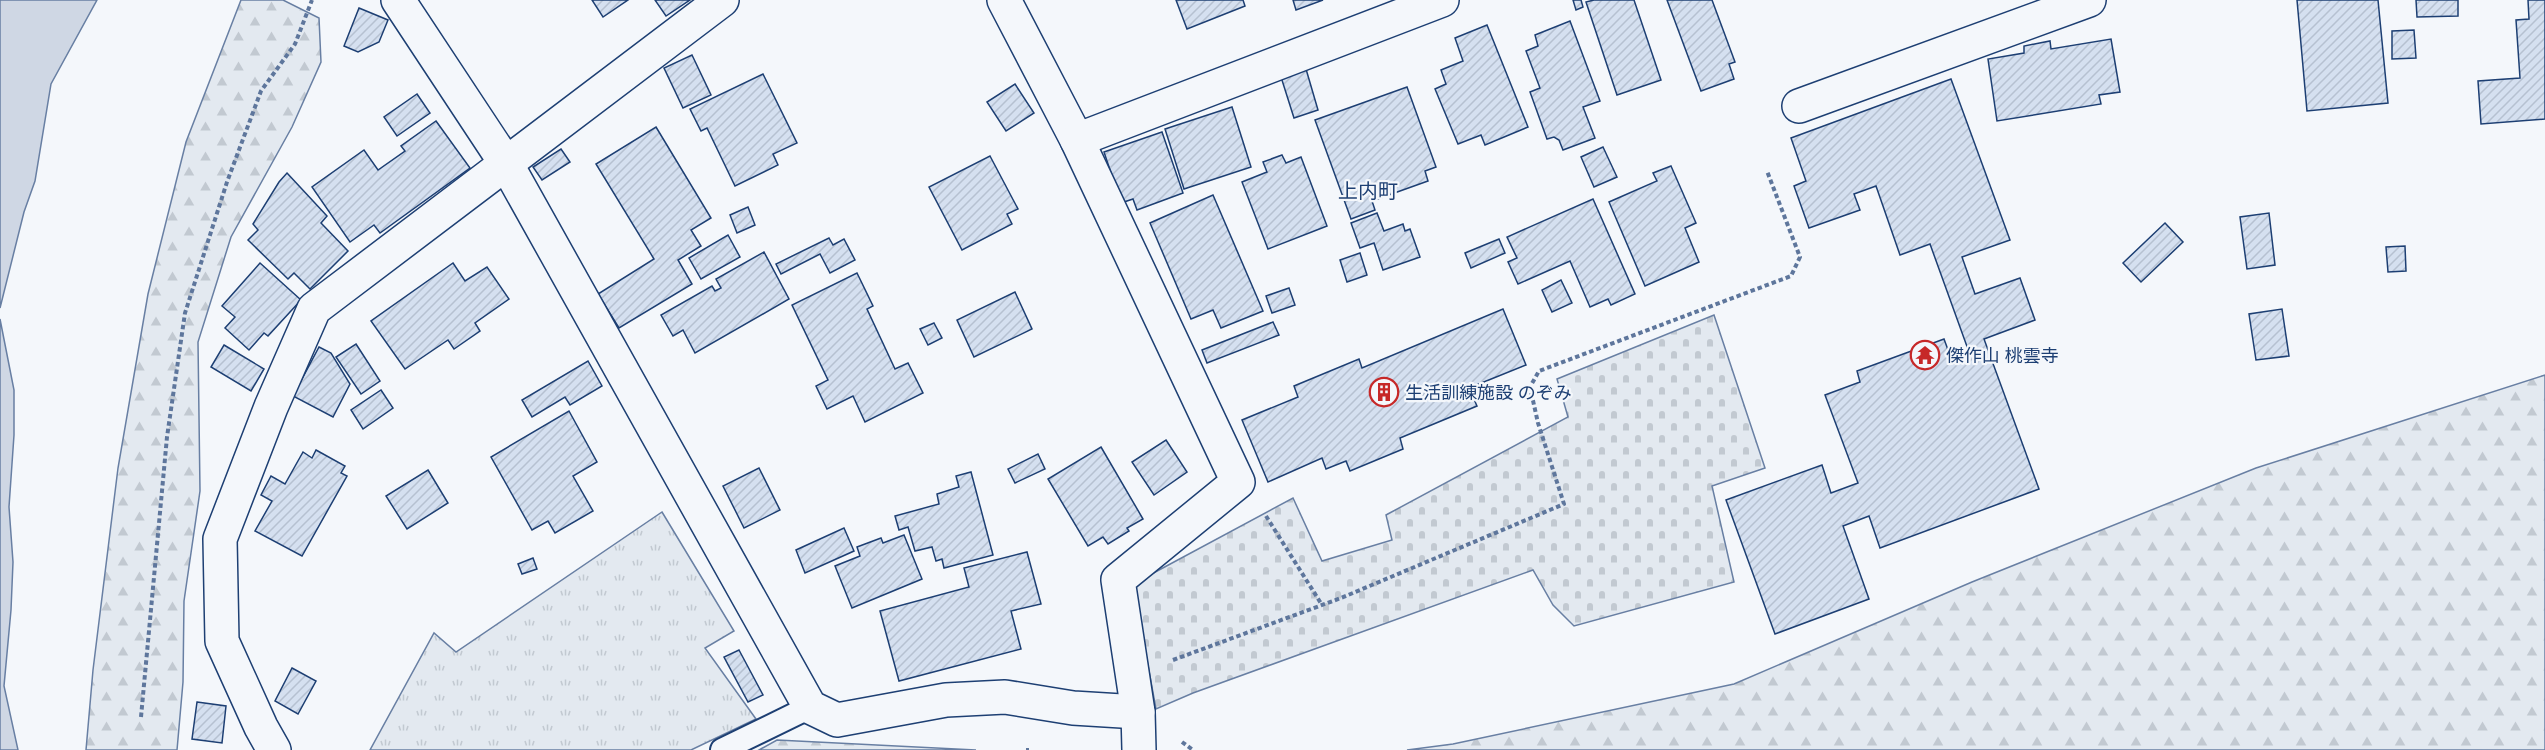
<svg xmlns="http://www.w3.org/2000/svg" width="2545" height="750" viewBox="0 0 2545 750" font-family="Poppins,'Noto Sans JP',sans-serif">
  <defs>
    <pattern id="grass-tufts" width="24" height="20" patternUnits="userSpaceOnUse" patternTransform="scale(1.5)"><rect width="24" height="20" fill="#e3e9f0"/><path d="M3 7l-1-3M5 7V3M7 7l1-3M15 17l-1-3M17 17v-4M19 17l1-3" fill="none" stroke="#c2c9d1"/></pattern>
    <pattern id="forest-firs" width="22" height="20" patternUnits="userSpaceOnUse" patternTransform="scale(1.5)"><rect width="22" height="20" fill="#e3e9f0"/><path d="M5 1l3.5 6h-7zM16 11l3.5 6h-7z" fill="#c2c9d1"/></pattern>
    <pattern id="cemetery-stones" width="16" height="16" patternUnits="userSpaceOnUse" patternTransform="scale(1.5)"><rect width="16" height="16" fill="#e3e9f0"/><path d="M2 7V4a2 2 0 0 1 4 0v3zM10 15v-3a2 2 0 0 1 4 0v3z" fill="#c2c9d1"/></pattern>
    <pattern id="building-hatch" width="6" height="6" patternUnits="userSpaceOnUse" patternTransform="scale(1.5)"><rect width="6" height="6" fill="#d5e0f0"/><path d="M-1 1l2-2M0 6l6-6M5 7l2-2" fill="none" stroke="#b6c1d1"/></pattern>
  </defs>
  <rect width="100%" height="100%" fill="#f4f7fb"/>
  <path fill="url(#grass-tufts)" stroke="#687fa3" stroke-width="1.5" d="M662,512L734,631L705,648L756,719L691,750H370L434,633L456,652Z"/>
  <g fill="url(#forest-firs)" stroke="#687fa3" stroke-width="1.5">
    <path d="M241,0H283L319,18L321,62L292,127L231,237L198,342L200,491L184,601L183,682L177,750H86L93,670L118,468L148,294L186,142Z"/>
    <path d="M2545,375V750H1407L1453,744L1734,684L1972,582L2256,468Z"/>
    <path d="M777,740L976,750H759Z"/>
  </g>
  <path fill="url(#cemetery-stones)" stroke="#687fa3" stroke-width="1.5" d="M1714,315L1765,468L1712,486L1734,582L1574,626L1553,605L1533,570L1193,693L1156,709L1133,584L1293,498L1322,561L1392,540L1386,515L1568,417L1557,379Z"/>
  <g fill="#cfd7e4" stroke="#687fa3" stroke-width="1.5">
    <path d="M0,0H97L51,84L35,181L24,212L0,308Z"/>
    <path d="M0,319L14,390V435L9,507L13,562L11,610L4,686L18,750H0Z"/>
  </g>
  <g fill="url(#building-hatch)" stroke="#1d3f73" stroke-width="1.5">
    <path d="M592,0H628L603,17Z"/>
    <path d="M655,0H690L666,16Z"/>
    <path d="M1176,0H1243L1245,6L1187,29Z"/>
    <path d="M1293,0H1323L1296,10Z"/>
    <path d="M1573,0H1581L1583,7L1576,10Z"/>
    <path d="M1594,0H1634L1661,80L1617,95L1586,2Z"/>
    <path d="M1667,0H1712L1735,62L1729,64L1734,79L1701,91Z"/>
    <path d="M2297,0H2378L2388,103L2307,111Z"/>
    <path d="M2416,0H2458V16L2417,17Z"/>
    <path d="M2528,0H2545V119L2481,124L2478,81L2520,78L2516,20L2529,19Z"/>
    <path d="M359,8L388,20L379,42L358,52L344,46Z"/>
    <path d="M1570,21L1600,101L1583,107L1595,138L1563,150L1559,140L1554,137L1547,139L1530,92L1540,88L1526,51L1538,46L1535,35Z"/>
    <path d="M1487,25L1528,127L1485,145L1481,135L1458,144L1435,89L1446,84L1441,70L1463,61L1455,38Z"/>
    <path d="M2414,30L2416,58L2392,59V31Z"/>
    <path d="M2111,39L2120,92L2099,95L2101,104L1997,121L1988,59L2024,53V46L2050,41L2051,49Z"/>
    <path d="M692,55L711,95L683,108L664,68Z"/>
    <path d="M1306,69L1318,110L1294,118L1281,77Z"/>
    <path d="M763,74L797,143L773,154L778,165L735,186L707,128L701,131L690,109Z"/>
    <path d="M1951,79L2010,240L1962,257L1975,294L2020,278L2035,320L1984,339L2039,489L1880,548L1869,516L1843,526L1869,599L1775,634L1726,500L1822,465L1831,493L1858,483L1825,395L1860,382L1857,371L1944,339L1951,358L1969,352L1930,244L1900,255L1876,186L1854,194L1860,210L1809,228L1794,186L1806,181L1791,138Z"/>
    <path d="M1015,84L1034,113L1006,131L987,102Z"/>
    <path d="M1407,87L1436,167L1425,171L1428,181L1372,201L1375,210L1351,219L1315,120Z"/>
    <path d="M417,94L430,113L397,136L384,117Z"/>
    <path d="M1232,107L1251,167L1184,189L1165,129Z"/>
    <path d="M436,121L470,168L380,233L374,225L350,242L312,187L364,150L378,170L405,151L401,146Z"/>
    <path d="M656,127L711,218L691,230L701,246L678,260L692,284L619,328L598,294L654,259L596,164Z"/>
    <path d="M1162,132L1183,193L1137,210L1133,199L1121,203L1104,152Z"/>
    <path d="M1603,147L1617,177L1594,187L1581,157Z"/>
    <path d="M561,149L570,162L542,180L533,167Z"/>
    <path d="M1282,155L1286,163L1301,157L1327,226L1268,249L1242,182L1267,172L1263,162Z"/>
    <path d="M990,156L1018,209L1007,214L1012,224L962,250L929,187Z"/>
    <path d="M1671,166L1696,223L1685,228L1699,262L1645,286L1609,202L1657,181L1653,173Z"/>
    <path d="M287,173L327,216L321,223L348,251L310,289L294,273L288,279L248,240L258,230L253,224L279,182Z"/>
    <path d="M1213,195L1263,311L1221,328L1213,310L1191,319L1150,223Z"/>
    <path d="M1593,199L1635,294L1611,305L1608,299L1590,307L1570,261L1518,284L1508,262L1517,258L1507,237Z"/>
    <path d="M748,207L755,225L737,233L730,215Z"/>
    <path d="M1377,213L1384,231L1403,224L1405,231L1410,229L1420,257L1383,270L1374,243L1360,248L1351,223Z"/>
    <path d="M2269,213L2275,265L2247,269L2240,217Z"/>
    <path d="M2165,223L2183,242L2141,282L2123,263Z"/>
    <path d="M728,235L740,257L701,279L689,258Z"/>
    <path d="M829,238L833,245L844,239L855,260L830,273L820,254L781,274L776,264Z"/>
    <path d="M1499,239L1505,253L1471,268L1465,253Z"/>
    <path d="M2405,246L2406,271L2388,272L2386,247Z"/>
    <path d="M764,252L789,299L695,353L683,330L673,336L661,315L712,286L715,291L721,288L716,279Z"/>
    <path d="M1360,253L1367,275L1347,282L1340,260Z"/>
    <path d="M260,263L301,300L268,336L264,333L249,350L225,328L235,317L222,306Z"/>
    <path d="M453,263L465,281L487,267L509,299L475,323L480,331L454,349L448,340L405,369L371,321Z"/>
    <path d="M857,273L873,306L867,309L895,369L908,363L923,393L865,422L853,396L827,409L816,386L828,380L792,305Z"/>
    <path d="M1561,280L1572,303L1552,312L1542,290Z"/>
    <path d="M1289,288L1295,305L1272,313L1266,296Z"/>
    <path d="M1015,292L1032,329L974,357L957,320Z"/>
    <path d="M1503,309L1526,365L1469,388L1477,406L1400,438L1403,449L1350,471L1346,461L1326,469L1322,458L1268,482L1242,420L1298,397L1294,386L1359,359L1362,368Z"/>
    <path d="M2282,309L2289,356L2256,360L2249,314Z"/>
    <path d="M1273,322L1279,335L1207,363L1202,350Z"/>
    <path d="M934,323L942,338L928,345L920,329Z"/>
    <path d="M356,344L380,381L361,394L336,357Z"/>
    <path d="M224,345L264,369L251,391L211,367Z"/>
    <path d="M319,347L331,353L350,384L333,417L293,396Z"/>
    <path d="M588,361L602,386L570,405L565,397L532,417L522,400Z"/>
    <path d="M381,390L393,408L363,429L351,410Z"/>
    <path d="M569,411L597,462L573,476L593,511L555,533L548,521L532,530L491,457Z"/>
    <path d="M1166,440L1187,472L1154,495L1132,462Z"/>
    <path d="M1101,447L1143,519L1127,528L1129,531L1108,544L1103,537L1088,546L1048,479Z"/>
    <path d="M316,450L345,466L341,473L347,476L302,556L255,531L272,501L261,495L271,476L285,484L303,452L312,458Z"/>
    <path d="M1038,454L1045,469L1015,483L1008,469Z"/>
    <path d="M759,468L780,510L744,528L723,486Z"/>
    <path d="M428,470L448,503L407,529L386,496Z"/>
    <path d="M971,472L993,555L944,568L942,559L936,561L932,547L915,551L908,527L899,530L895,516L939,504L937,494L959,487L956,476Z"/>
    <path d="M844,528L854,551L805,573L796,550Z"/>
    <path d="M904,535L922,579L852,608L835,566L860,556L857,547L881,538L883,543Z"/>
    <path d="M1027,552L1041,604L1011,611L1021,649L899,681L880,611L969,587L964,568Z"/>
    <path d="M533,558L537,569L522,574L518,564Z"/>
    <path d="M739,650L763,695L748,702L724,657Z"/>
    <path d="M292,668L316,681L298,714L275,701Z"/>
    <path d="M197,702L226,706L222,743L192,739Z"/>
  </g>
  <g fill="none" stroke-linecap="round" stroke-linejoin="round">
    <g stroke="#1d3f73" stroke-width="26">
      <path id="lane" d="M722,750L810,707"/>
    </g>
    <g stroke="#1d3f73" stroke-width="36">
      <g id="street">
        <path d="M398,0L507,165L810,707L837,720L946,700L1005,697L1073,708L1138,712"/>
        <path d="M1004,0L1077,140L1238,482L1118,580L1138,712L1139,750"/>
        <path d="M1799,106L2089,0"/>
        <path d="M1077,140L1442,0"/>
        <path d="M274,750L261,727L222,641L220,539L271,407L314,309L722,0"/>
      </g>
    </g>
    <g stroke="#5e769c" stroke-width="4" stroke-dasharray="4.5 3" stroke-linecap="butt">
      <path d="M1266,516L1322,605"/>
      <path d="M1173,660L1341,598L1564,504L1538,423L1530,387L1539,371L1791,276L1800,257L1767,171"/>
      <path d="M141,717L167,437L185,313L227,182L261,91L295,44L312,0"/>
      <path d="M1182,742L1193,750"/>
      <path d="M1026,750H1029"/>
    </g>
    <use href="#lane" stroke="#f4f7fb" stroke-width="22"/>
    <use href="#street" stroke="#f4f7fb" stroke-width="33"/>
  </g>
  <defs>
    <g id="temple-ring" transform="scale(1.5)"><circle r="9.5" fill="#f4f7fb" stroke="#c62828" stroke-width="1.5"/><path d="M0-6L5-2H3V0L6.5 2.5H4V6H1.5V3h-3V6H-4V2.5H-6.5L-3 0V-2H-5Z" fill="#c62828"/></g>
    <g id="building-ring" transform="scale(1.5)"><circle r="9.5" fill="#f4f7fb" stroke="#c62828" stroke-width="1.5"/><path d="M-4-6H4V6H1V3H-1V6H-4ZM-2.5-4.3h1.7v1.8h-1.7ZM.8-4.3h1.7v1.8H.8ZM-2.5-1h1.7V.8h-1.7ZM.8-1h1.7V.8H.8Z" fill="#c62828"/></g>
  </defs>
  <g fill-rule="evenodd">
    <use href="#temple-ring" x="1925" y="355"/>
    <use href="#building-ring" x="1384" y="392"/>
  </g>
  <g text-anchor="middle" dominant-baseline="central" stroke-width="4.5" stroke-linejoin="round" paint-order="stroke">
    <g font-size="18" fill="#1d3f73" stroke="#f4f7fb" text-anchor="start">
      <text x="1946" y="355">傑作山 桃雲寺</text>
      <text x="1405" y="392">生活訓練施設 のぞみ</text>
    </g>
    <g font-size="20" fill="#1d3f73" stroke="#f4f7fb">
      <text x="1368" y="191">上内町</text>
    </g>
  </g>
</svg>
